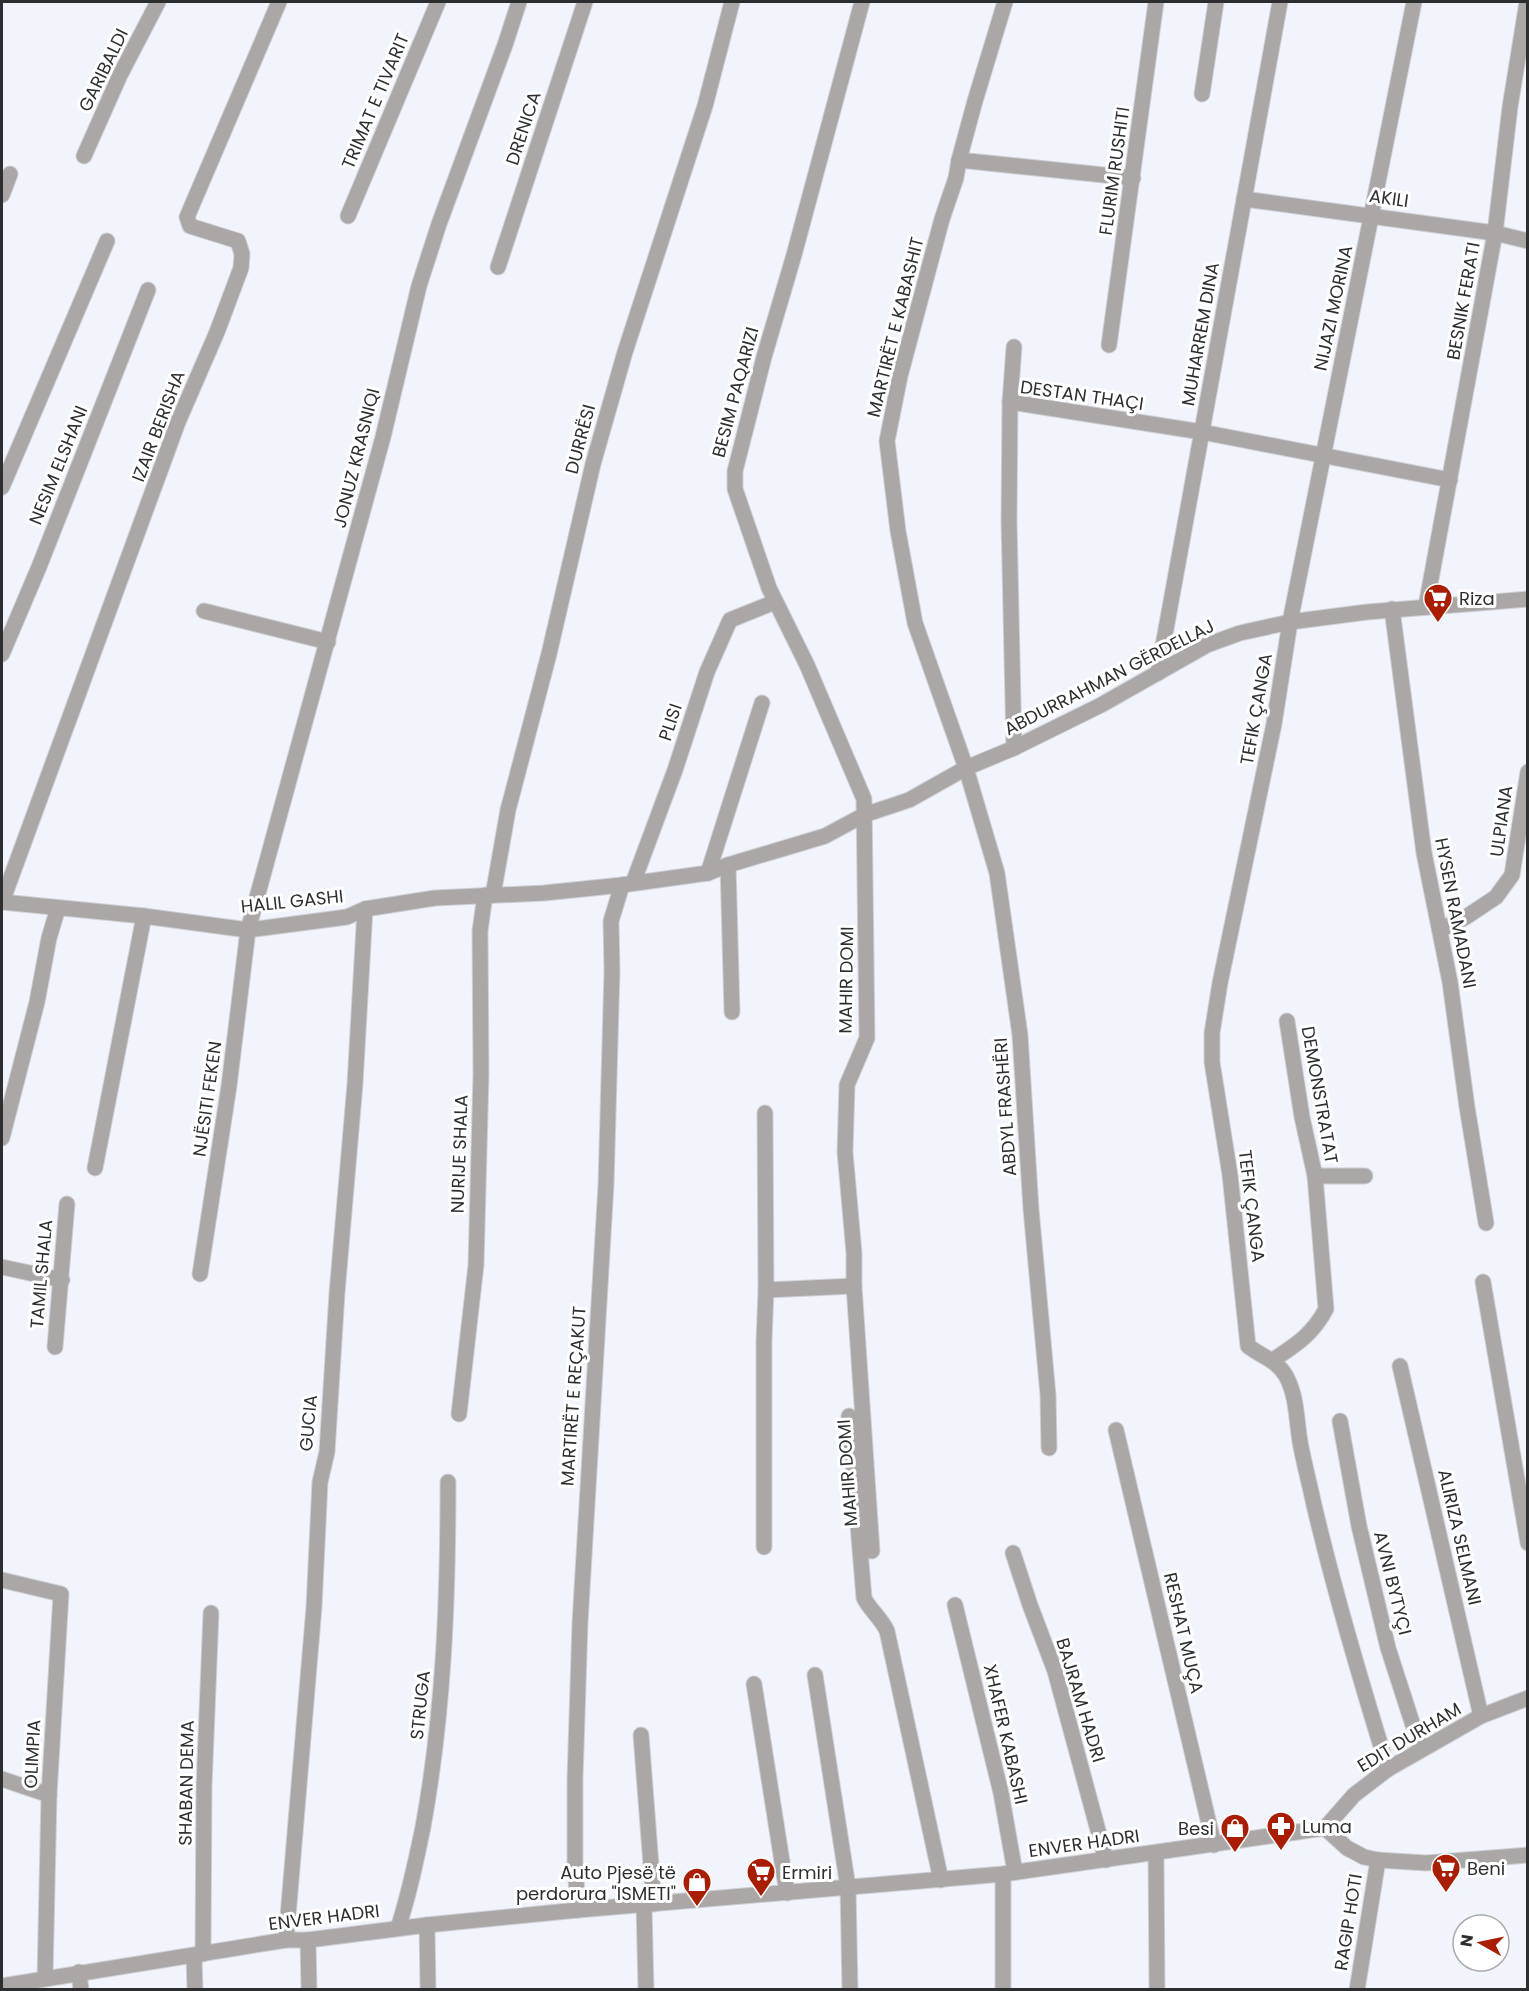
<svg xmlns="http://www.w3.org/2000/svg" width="1529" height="1991" viewBox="0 0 1529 1991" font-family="Poppins,sans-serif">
  <rect width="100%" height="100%" fill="#f1f4fa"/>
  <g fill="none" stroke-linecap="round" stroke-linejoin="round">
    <g stroke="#ced0d6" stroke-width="17">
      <g id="minor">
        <path d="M862,2L794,255L764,357L735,471V489L769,588L807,665L864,799L867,1038L847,1085L845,1152L854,1253V1286L872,1551"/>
        <path d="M1005,2L975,101L959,160L956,178L942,219L900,376L887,441L898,531L915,623L966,768L997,873L1020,1035L1031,1209L1048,1395L1049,1448"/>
        <path d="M1202,94L1216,2"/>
        <path d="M84,156L120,75L158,2"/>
        <path d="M959,160L1133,178"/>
        <path d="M2,195L10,174"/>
        <path d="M1244,199L1495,233L1528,241"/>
        <path d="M348,216L438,2"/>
        <path d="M498,267L585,2"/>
        <path d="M1109,345L1156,2"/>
        <path d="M1010,402L1014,347"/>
        <path d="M2,487L107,241"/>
        <path d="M1426,606L1495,233L1510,107L1527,2"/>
        <path d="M1392,609L1424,853L1450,982L1467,1107L1486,1223"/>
        <path d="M204,611L328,642"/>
        <path d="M2,654L39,567L148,290"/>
        <path d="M1158,673L1280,2"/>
        <path d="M1014,748L1009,521L1010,402L1202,432L1450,480"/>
        <path d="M728,865L732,1012"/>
        <path d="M708,873L762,703"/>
        <path d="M633,883L675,770L707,672L730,620L775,602"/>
        <path d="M493,895L508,810L549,654L593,464L625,352L705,106L732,2"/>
        <path d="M2,902L144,916L248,930L347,917L365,909L435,898L544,893L622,885L708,873L728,865L825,836L864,815L909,800L966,768L1014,748L1101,705L1207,645L1240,633L1290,622L1367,612L1528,599"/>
        <path d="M2,902L178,422L217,332L241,268L242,254L238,241L190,226L187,217L279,2"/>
        <path d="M1440,930L1466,917L1496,897L1512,875L1528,772"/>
        <path d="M765,1113L766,1290L854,1286"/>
        <path d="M2,1138L37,1002L49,938L58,908"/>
        <path d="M95,1168L144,916"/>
        <path d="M1315,1176H1365"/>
        <path d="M2,1267L62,1280"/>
        <path d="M200,1274L229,1086L248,930L383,437L419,286L439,224L505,45L519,2"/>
        <path d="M1483,1282L1528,1543"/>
        <path d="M55,1347L67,1204"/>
        <path d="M1273,1360C1297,1344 1312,1335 1326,1309L1315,1176L1302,1117L1287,1021"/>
        <path d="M1400,1366L1481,1716"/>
        <path d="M459,1414L476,1265L481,1074L480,931L485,895"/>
        <path d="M849,1416L864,1598C870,1610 881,1618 887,1631L941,1880"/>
        <path d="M1340,1421L1359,1526L1388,1648L1421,1750"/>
        <path d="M1116,1430L1214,1845"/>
        <path d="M764,1547V1341L766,1290"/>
        <path d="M1013,1553L1030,1605L1055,1671L1106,1860"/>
        <path d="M2,1580L61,1594L49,1795L45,1978"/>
        <path d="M955,1605L1001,1793L1015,1872"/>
        <path d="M815,1675L848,1887L850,1990"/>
        <path d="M754,1684L787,1893"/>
        <path d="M641,1735L654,1904"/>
        <path d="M1388,1769C1361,1682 1335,1594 1314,1505C1310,1486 1305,1467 1301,1447C1296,1423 1298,1398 1286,1376C1276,1359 1262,1357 1248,1346L1230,1175L1212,1062V1033L1220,983L1274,724L1290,622L1414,2"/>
        <path d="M2,1779L49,1795"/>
        <path d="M1156,1853L1157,1990"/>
        <path d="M644,1905L646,1990"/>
        <path d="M578,1910L575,1863V1779L580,1623L606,1185L612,971L611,921L622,885"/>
        <path d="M427,1925L428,1990"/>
        <path d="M398,1928C409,1895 416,1861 423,1827C444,1712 448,1598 448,1482"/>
        <path d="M286,1940L314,1607L320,1482L327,1452L337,1293L355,1084L365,909"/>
        <path d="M308,1940L309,1990"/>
        <path d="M203,1954L204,1787L211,1613"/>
        <path d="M194,1956L195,1990"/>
        <path d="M79,1972L81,1990"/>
        <path d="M1003,1990V1874"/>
        <path d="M1357,1990L1378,1860"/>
      </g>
    </g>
    <g stroke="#ced0d6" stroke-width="17">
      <g id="tertiary">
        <path d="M1325,1828L1354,1795L1388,1769L1481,1716L1528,1698"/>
        <path d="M1325,1828L1347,1848L1364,1857L1378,1860L1426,1863L1528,1855"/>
        <path d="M2,1986L286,1940H308L427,1925L578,1910L1003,1874L1325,1828"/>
      </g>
    </g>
    <use href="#minor" stroke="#aaa7a6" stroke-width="15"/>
    <use href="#tertiary" stroke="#aaa7a6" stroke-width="15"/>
  </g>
  <defs>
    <g id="supermarket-pin" transform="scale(1.5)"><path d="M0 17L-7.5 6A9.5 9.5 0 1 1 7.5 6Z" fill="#ab1d02" stroke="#fff"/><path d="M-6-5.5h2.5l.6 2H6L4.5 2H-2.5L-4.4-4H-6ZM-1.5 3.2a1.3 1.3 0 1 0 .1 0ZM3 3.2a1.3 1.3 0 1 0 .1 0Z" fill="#fff"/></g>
    <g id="pharmacy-pin" transform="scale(1.5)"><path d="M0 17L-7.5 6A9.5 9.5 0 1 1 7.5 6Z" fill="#ab1d02" stroke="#fff"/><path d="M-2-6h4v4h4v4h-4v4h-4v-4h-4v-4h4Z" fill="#fff"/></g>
    <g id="shop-pin" transform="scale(1.5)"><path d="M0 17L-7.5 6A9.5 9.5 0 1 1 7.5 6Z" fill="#ab1d02" stroke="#fff"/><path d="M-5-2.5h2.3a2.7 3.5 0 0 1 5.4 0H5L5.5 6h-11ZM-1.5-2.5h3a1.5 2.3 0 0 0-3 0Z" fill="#fff"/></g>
  </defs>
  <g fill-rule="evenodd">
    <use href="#supermarket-pin" x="1438" y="598"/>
    <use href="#pharmacy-pin" x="1281" y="1826"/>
    <use href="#shop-pin" x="1235" y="1828"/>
    <use href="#supermarket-pin" x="1446" y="1868"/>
    <use href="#supermarket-pin" x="761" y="1872"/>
    <use href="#shop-pin" x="697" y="1882"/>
  </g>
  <g text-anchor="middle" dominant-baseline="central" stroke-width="6" stroke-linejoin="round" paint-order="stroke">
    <g font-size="18" fill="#2d2e30" stroke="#fff">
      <text transform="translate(103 70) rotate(-64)">GARIBALDI</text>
      <text transform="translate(375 101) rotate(-67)">TRIMAT E TIVARIT</text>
      <text transform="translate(523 128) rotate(-72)">DRENICA</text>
      <text transform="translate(1114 171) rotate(-82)">FLURIM RUSHITI</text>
      <text transform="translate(1389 198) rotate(8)">AKILI</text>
      <text transform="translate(1463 301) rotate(-80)">BESNIK FERATI</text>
      <text transform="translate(1333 308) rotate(-78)">NIJAZI MORINA</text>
      <text transform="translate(895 327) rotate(-76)">MARTIRËT E KABASHIT</text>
      <text transform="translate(1200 334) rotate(-80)">MUHARREM DINA</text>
      <text transform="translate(735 392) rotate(-75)">BESIM PAQARIZI</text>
      <text transform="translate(1082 395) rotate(8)">DESTAN THAÇI</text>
      <text transform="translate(158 426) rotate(-69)">IZAIR BERISHA</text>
      <text transform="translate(580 439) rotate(-75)">DURRËSI</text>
      <text transform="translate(356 458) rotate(-76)">JONUZ KRASNIQI</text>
      <text transform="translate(58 465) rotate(-68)">NESIM ELSHANI</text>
      <text transform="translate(1109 677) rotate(-27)">ABDURRAHMAN GËRDELLAJ</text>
      <text transform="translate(1256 709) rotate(-80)">TEFIK ÇANGA</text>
      <text transform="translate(670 722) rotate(-72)">PLISI</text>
      <text transform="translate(1501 821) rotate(-82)">ULPIANA</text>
      <text transform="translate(292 901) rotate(-6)">HALIL GASHI</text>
      <text transform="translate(1456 913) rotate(79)">HYSEN RAMADANI</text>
      <text transform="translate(846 980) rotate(-89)">MAHIR DOMI</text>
      <text transform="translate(1320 1095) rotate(80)">DEMONSTRATAT</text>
      <text transform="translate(207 1099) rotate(-82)">NJËSITI FEKEN</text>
      <text transform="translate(1005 1107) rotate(-94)">ABDYL FRASHËRI</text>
      <text transform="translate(459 1154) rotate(-88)">NURIJE SHALA</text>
      <text transform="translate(1252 1206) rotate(83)">TEFIK ÇANGA</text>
      <text transform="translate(41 1274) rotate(-85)">TAMIL SHALA</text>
      <text transform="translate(573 1396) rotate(-86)">MARTIRËT E REÇAKUT</text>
      <text transform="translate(308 1423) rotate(-85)">GUCIA</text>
      <text transform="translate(847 1473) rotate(-94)">MAHIR DOMI</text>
      <text transform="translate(1460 1537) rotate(77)">ALIRIZA SELMANI</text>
      <text transform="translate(1393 1583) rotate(76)">AVNI BYTYÇI</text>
      <text transform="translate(1184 1633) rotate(77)">RESHAT MUÇA</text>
      <text transform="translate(1081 1700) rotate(73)">BAJRAM HADRI</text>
      <text transform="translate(420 1705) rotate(-84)">STRUGA</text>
      <text transform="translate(1006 1734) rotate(77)">XHAFER KABASHI</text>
      <text transform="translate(1409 1737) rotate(-31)">EDIT DURHAM</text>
      <text transform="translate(32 1754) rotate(-87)">OLIMPIA</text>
      <text transform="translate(186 1783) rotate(-89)">SHABAN DEMA</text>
      <text transform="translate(1084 1843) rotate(-8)">ENVER HADRI</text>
      <text transform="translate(324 1917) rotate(-7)">ENVER HADRI</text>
      <text transform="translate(1348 1922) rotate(-81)">RAGIP HOTI</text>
    </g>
    <g font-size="18" fill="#2d2e30" stroke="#fff" text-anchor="start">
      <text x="1459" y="598">Riza</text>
      <text x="1302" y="1826">Luma</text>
      <text x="1214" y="1828" text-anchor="end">Besi</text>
      <text x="1467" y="1868">Beni</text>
      <text x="676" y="1872" text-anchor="end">Auto Pjesë të<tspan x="676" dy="21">perdorura "ISMETI"</tspan></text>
      <text x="782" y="1872">Ermiri</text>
    </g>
  </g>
  <rect width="1529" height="1991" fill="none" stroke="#2d2e30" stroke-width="6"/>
  <g transform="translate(1481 1943) rotate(279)"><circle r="28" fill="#ffffff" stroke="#ababac" stroke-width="1.5"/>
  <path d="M0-4.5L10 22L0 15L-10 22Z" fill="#ab1d02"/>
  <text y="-9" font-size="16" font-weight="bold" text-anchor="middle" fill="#2d2e30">N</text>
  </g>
</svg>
